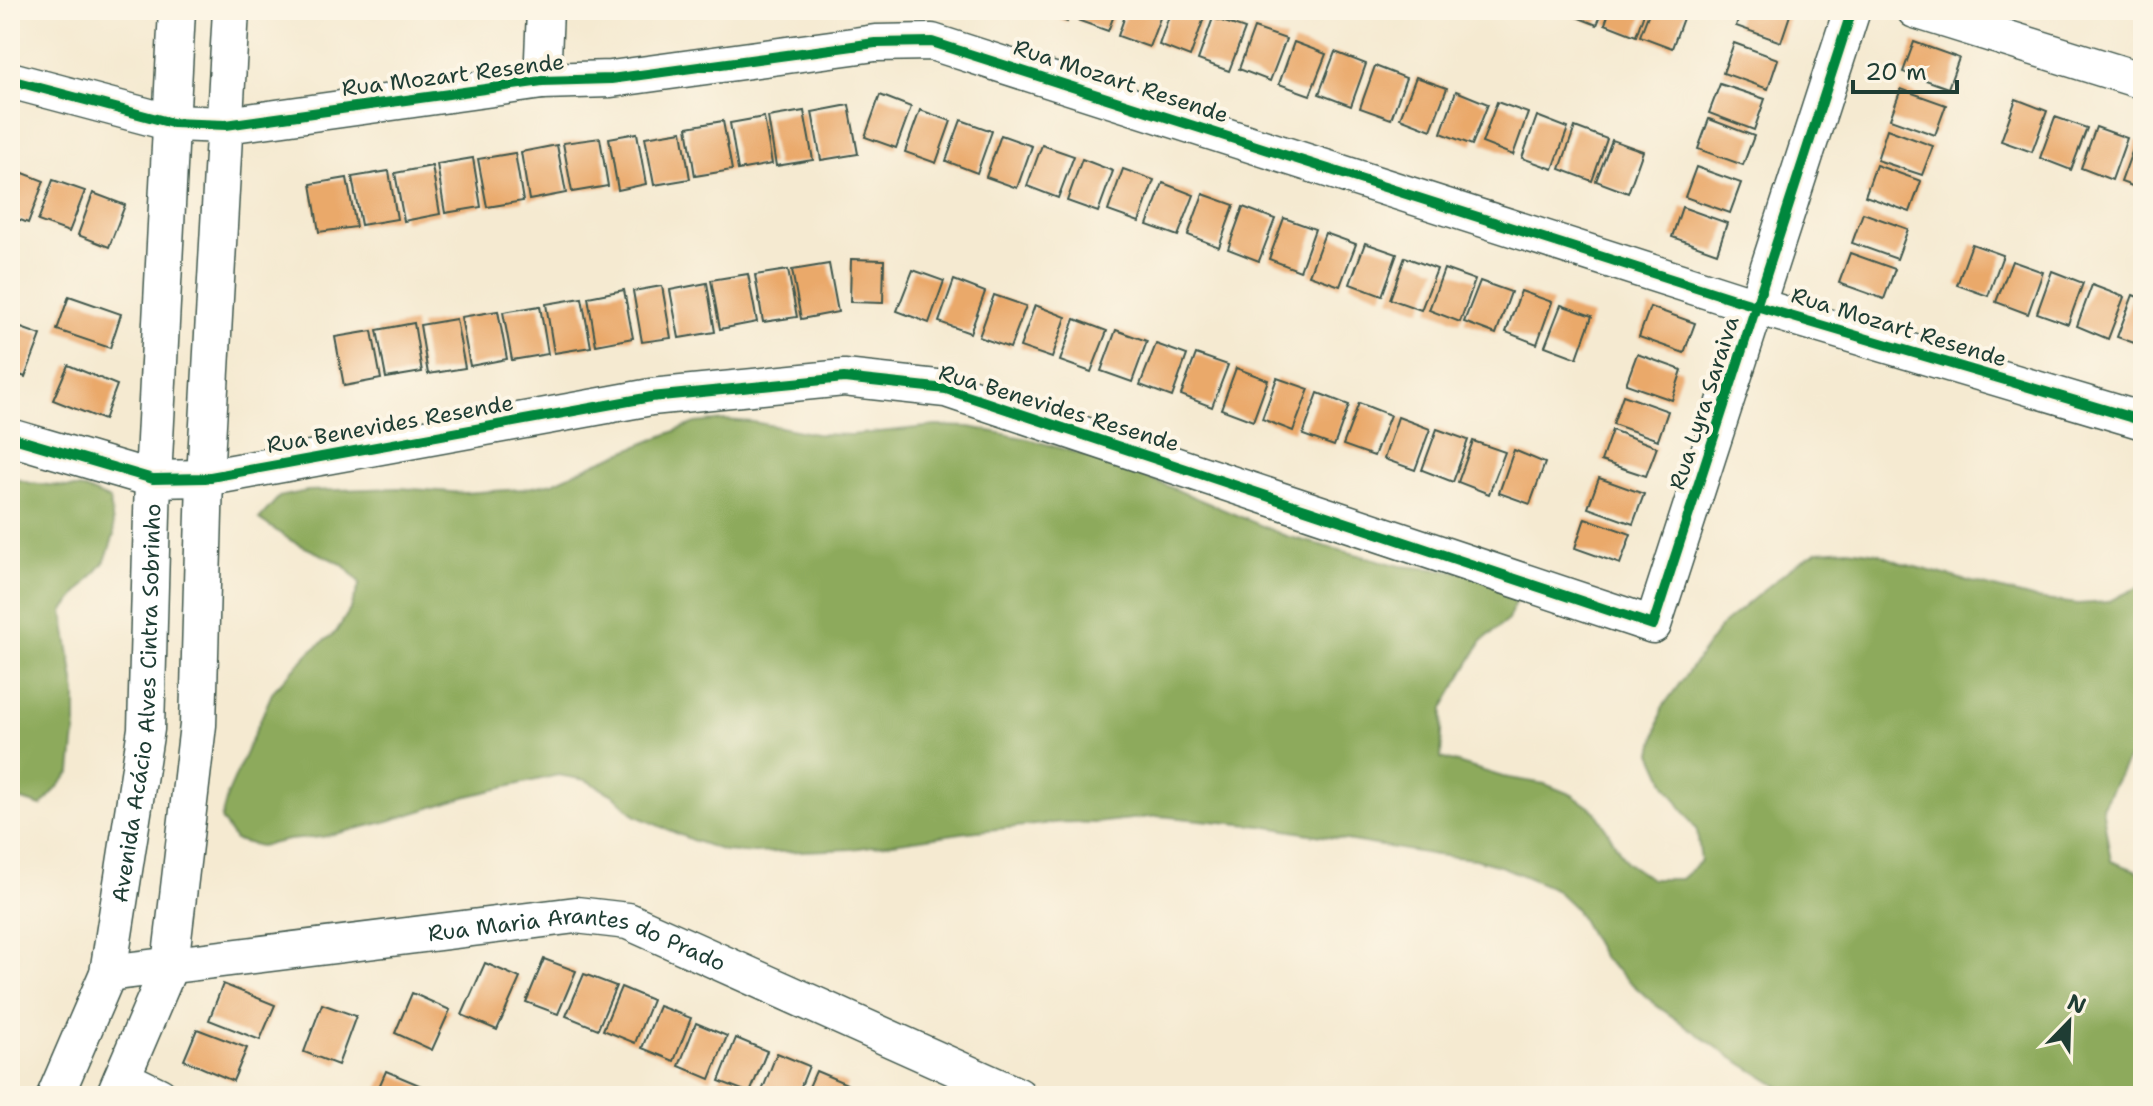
<svg xmlns="http://www.w3.org/2000/svg" width="2153" height="1106" viewBox="0 0 2153 1106" font-family="'Shantell Sans',sans-serif">
  <rect width="100%" height="100%" fill="#fcf5e5"/>
  <filter id="ink" filterUnits="userSpaceOnUse"><feTurbulence type="fractalNoise" baseFrequency=".0125" numOctaves="2"/><feDisplacementMap in="SourceGraphic" scale="16" xChannelSelector="R" yChannelSelector="G"/><feConvolveMatrix kernelMatrix="1 2 1 2 8 2 1 2 1" color-interpolation-filters="sRGB"/></filter>
  <filter id="wash" filterUnits="userSpaceOnUse"><feTurbulence type="fractalNoise" baseFrequency=".006" numOctaves="4" result="noise"/><feDisplacementMap in="SourceGraphic" scale="32" xChannelSelector="R" yChannelSelector="G"/><feGaussianBlur stdDeviation="1.8" result="paint"/><feColorMatrix in="noise" values="0 0 0 0 0 0 0 0 0 0 0 0 0 0 0 0 0 1.4 0 .05"/><feComposite in="paint" operator="in"/></filter>
  <g filter="url(#wash)">
    <rect width="100%" height="100%" fill="#f5ead1"/>
    <g fill="#8daa5c" stroke="#567448" stroke-width="2">
      <path d="M724,420L753,422L816,434L852,435L936,426L970,427L1028,439L1113,463L1286,536L1401,566L1465,572L1518,595L1508,620L1482,641L1443,708L1441,758L1503,777L1545,784L1572,795L1596,812L1626,862L1651,879H1681L1701,861L1697,831L1666,784L1652,753L1662,708L1723,624L1793,566L1818,551L1848,549L1877,553L1904,564L2036,599L2078,604L2107,602L2143,585V748L2133,750L2102,807L2111,861L2143,873V1096H1794L1731,1057L1657,1006L1603,958L1575,908L1555,889L1503,867L1475,859L1436,855L1262,826L1159,816L1095,823L1063,822L968,832L852,849L754,853L724,851L692,840L636,816L615,796L586,780L558,775L468,796L385,822L322,837L289,840L260,846L235,840L221,819L228,793L273,691L311,651L336,632L351,608L360,583L342,564L292,541L259,519L279,497L307,491L400,488L464,493L522,489L553,483L598,462L695,423Z"/>
      <path d="M10,477L30,483L85,489L110,500L114,535L105,561L63,611L76,694V724L71,772L41,806L10,796Z"/>
    </g>
    <g id="blocks">
      <g fill="#eaa96b">
        <path d="M1036,10H1071L1067,22Z"/>
        <path d="M1081,10H1116L1108,31L1077,20Z"/>
        <path d="M1127,10H1163L1149,47L1118,36Z"/>
        <path d="M1171,10H1191L1205,15L1190,57L1159,45Z"/>
        <path d="M1567,10H1603L1597,25L1566,13Z"/>
        <path d="M1610,10H1645L1636,36L1605,24Z"/>
        <path d="M1650,10H1686L1672,48L1640,36Z"/>
        <path d="M1741,10L1791,12L1781,42L1736,26Z"/>
        <path d="M1213,18L1245,29L1229,71L1198,60Z"/>
        <path d="M1254,28L1286,39L1270,81L1239,69Z"/>
        <path d="M1294,42L1326,54L1310,95L1279,84Z"/>
        <path d="M1914,42L1959,58L1948,88L1903,72Z"/>
        <path d="M1734,43L1778,59L1768,89L1723,73Z"/>
        <path d="M1335,52L1366,64L1351,106L1319,94Z"/>
        <path d="M1375,66L1406,78L1391,119L1360,108Z"/>
        <path d="M1416,77L1447,88L1431,130L1400,118Z"/>
        <path d="M1720,84L1765,99L1754,130L1709,113Z"/>
        <path d="M1901,89L1946,105L1935,135L1890,119Z"/>
        <path d="M1456,91L1488,104L1472,145L1441,133Z"/>
        <path d="M880,95L911,107L896,148L865,137Z"/>
        <path d="M2016,99L2047,111L2032,152L2001,141Z"/>
        <path d="M1497,102L1528,113L1513,155L1482,143Z"/>
        <path d="M849,105L858,154L821,160L812,112Z"/>
        <path d="M920,110L951,121L936,163L905,152Z"/>
        <path d="M804,111L813,160L776,166L768,117Z"/>
        <path d="M1537,116L1568,128L1553,169L1522,158Z"/>
        <path d="M764,117L772,164L738,170L730,123Z"/>
        <path d="M2055,117L2087,128L2071,170L2040,158Z"/>
        <path d="M1709,119L1754,136L1743,165L1698,149Z"/>
        <path d="M961,120L992,131L977,173L946,161Z"/>
        <path d="M723,121L732,170L695,176L687,127Z"/>
        <path d="M1575,127L1607,139L1592,181L1560,169Z"/>
        <path d="M2096,127L2127,138L2112,180L2081,168Z"/>
        <path d="M1887,129L1933,146L1922,175L1877,160Z"/>
        <path d="M682,131L690,179L654,185L645,137Z"/>
        <path d="M637,133L646,184L618,190L609,138Z"/>
        <path d="M1001,135L1032,146L1017,188L986,177Z"/>
        <path d="M600,138L608,186L572,192L563,143Z"/>
        <path d="M1612,140L1643,151L1628,193L1596,181Z"/>
        <path d="M2136,141L2143,143V190L2121,182Z"/>
        <path d="M557,145L566,193L529,200L521,152Z"/>
        <path d="M1042,145L1074,156L1058,198L1027,186Z"/>
        <path d="M515,153L523,201L487,207L478,159Z"/>
        <path d="M473,158L481,207L445,213L437,164Z"/>
        <path d="M1082,159L1113,171L1098,212L1067,201Z"/>
        <path d="M1876,165L1921,181L1910,212L1865,196Z"/>
        <path d="M432,166L440,214L404,221L395,173Z"/>
        <path d="M1696,167L1741,183L1730,213L1685,197Z"/>
        <path d="M13,169L44,181L28,223L10,216V177Z"/>
        <path d="M1123,169L1154,180L1139,222L1108,211Z"/>
        <path d="M389,171L397,219L361,225L352,177Z"/>
        <path d="M347,178L356,227L319,232L311,184Z"/>
        <path d="M53,180L85,191L69,232L38,221Z"/>
        <path d="M1163,183L1194,195L1178,236L1147,225Z"/>
        <path d="M93,193L125,205L109,247L78,235Z"/>
        <path d="M1203,194L1234,205L1219,247L1188,235Z"/>
        <path d="M1243,207L1275,219L1259,261L1228,249Z"/>
        <path d="M1682,207L1727,223L1717,253L1672,237Z"/>
        <path d="M1863,213L1908,229L1897,259L1852,243Z"/>
        <path d="M1284,218L1315,229L1300,271L1269,259Z"/>
        <path d="M1325,233L1356,244L1340,286L1309,275Z"/>
        <path d="M1365,243L1397,254L1382,296L1350,284Z"/>
        <path d="M1972,244L2003,255L1988,296L1957,285Z"/>
        <path d="M1850,253L1895,269L1884,299L1839,283Z"/>
        <path d="M1405,257L1437,269L1421,310L1390,299Z"/>
        <path d="M851,259L884,260L883,303L850,302Z"/>
        <path d="M2012,261L2043,272L2028,314L1996,302Z"/>
        <path d="M829,264L838,312L801,319L792,270Z"/>
        <path d="M1444,269L1475,280L1460,322L1429,310Z"/>
        <path d="M788,270L797,317L763,322L755,275Z"/>
        <path d="M913,270L944,281L929,323L897,311Z"/>
        <path d="M2052,271L2083,283L2068,324L2037,313Z"/>
        <path d="M748,274L757,322L720,329L711,280Z"/>
        <path d="M954,280L985,292L970,333L939,322Z"/>
        <path d="M1480,281L1511,292L1496,334L1464,322Z"/>
        <path d="M707,283L715,332L679,338L670,290Z"/>
        <path d="M2092,285L2124,297L2108,339L2077,326Z"/>
        <path d="M662,286L671,338L642,342L633,291Z"/>
        <path d="M624,290L633,338L596,345L588,297Z"/>
        <path d="M1521,291L1552,302L1537,344L1506,332Z"/>
        <path d="M994,295L1026,306L1010,348L979,337Z"/>
        <path d="M2133,295L2143,299V346L2117,337Z"/>
        <path d="M69,296L121,314L110,348L57,330Z"/>
        <path d="M582,298L591,347L554,353L546,304Z"/>
        <path d="M1035,305L1066,317L1052,358L1020,347Z"/>
        <path d="M1561,305L1592,316L1577,358L1545,346Z"/>
        <path d="M540,306L548,354L512,360L503,312Z"/>
        <path d="M1650,307L1695,323L1684,353L1639,337Z"/>
        <path d="M498,311L507,359L470,366L461,317Z"/>
        <path d="M456,319L465,368L428,374L420,325Z"/>
        <path d="M1075,319L1107,331L1091,372L1060,361Z"/>
        <path d="M414,323L422,372L386,378L377,330Z"/>
        <path d="M10,324L41,335L25,377L10,371Z"/>
        <path d="M1116,330L1147,341L1132,382L1101,371Z"/>
        <path d="M372,331L381,379L344,386L335,337Z"/>
        <path d="M1156,344L1187,355L1172,397L1140,385Z"/>
        <path d="M1196,354L1228,365L1212,407L1181,395Z"/>
        <path d="M1637,354L1682,370L1672,400L1626,384Z"/>
        <path d="M68,365L117,385L104,420L53,400Z"/>
        <path d="M1236,368L1268,380L1253,421L1221,409Z"/>
        <path d="M1277,378L1309,389L1293,431L1262,419Z"/>
        <path d="M1318,393L1349,405L1334,446L1303,435Z"/>
        <path d="M1623,395L1668,411L1658,440L1613,424Z"/>
        <path d="M1359,403L1390,415L1374,456L1343,445Z"/>
        <path d="M1398,417L1430,429L1415,470L1384,459Z"/>
        <path d="M1437,429L1468,440L1453,482L1422,470Z"/>
        <path d="M1612,430L1657,447L1646,476L1601,461Z"/>
        <path d="M1473,441L1505,452L1489,494L1458,482Z"/>
        <path d="M1514,450L1545,463L1530,504L1499,493Z"/>
        <path d="M1599,478L1644,494L1633,524L1588,508Z"/>
        <path d="M1585,518L1631,534L1620,564L1575,548Z"/>
        <path d="M544,959L576,971L558,1014L526,1002Z"/>
        <path d="M485,963L520,978L497,1030L462,1015Z"/>
        <path d="M584,974L616,986L598,1029L566,1016Z"/>
        <path d="M223,984L275,1005L260,1040L209,1020Z"/>
        <path d="M621,987L652,1000L635,1043L603,1030Z"/>
        <path d="M412,993L450,1010L432,1050L395,1033Z"/>
        <path d="M322,1004L356,1016L338,1065L304,1052Z"/>
        <path d="M659,1006L691,1018L674,1061L642,1048Z"/>
        <path d="M696,1023L727,1036L710,1079L679,1066Z"/>
        <path d="M197,1029L247,1048L233,1081L184,1060Z"/>
        <path d="M736,1038L767,1051L750,1093L719,1081Z"/>
        <path d="M777,1053L809,1066L797,1096H760Z"/>
        <path d="M386,1071L424,1087L420,1096H375Z"/>
        <path d="M816,1071L847,1084L843,1096H805Z"/>
      </g>
    </g>
  </g>
  <g filter="url(#ink)">
    <use href="#blocks" fill-opacity="0" stroke="#3f574c" stroke-width="2"/>
    <g fill="none" stroke-linecap="round" stroke-linejoin="round">
      <g stroke="#3f574c" stroke-width="39">
        <g id="street">
          <path d="M1915,10L2143,81"/>
          <path d="M10,80L172,123L226,125L542,81L611,79L875,43L932,42L1743,302L2143,421"/>
          <path d="M542,81L545,10"/>
          <path d="M10,437L153,479L205,478L651,397L844,378L946,389L1653,625L1852,10"/>
          <path id="s1" d="M108,973L576,915L628,921L1018,1096"/>
          <path d="M122,1078L159,1096"/>
          <path id="s2" d="M55,1096L108,973L146,729L153,479L177,10"/>
          <path d="M114,1096L170,965L198,725L205,478L231,10"/>
        </g>
      </g>
      <use href="#street" stroke="#fff" stroke-width="36"/>
      <g stroke="#fcf5e5" stroke-width="15">
        <g id="cycleway">
          <path d="M10,80L172,123L226,125L542,81L611,79L875,43L932,42L1743,302L2143,421"/>
          <path d="M10,437L153,479L205,478L651,397L844,378L946,389L1653,625L1852,10"/>
        </g>
      </g>
      <use href="#cycleway" stroke="#00873e" stroke-width="10"/>
    </g>
  </g>
  <g text-anchor="middle" dominant-baseline="central" stroke-width="8" stroke-linejoin="round" paint-order="stroke">
    <g font-size="22" fill="#1f3d34" stroke="#fcf5e5">
      <text transform="translate(453 75) rotate(-7)">Rua Mozart Resende</text>
      <text transform="translate(1121 81) rotate(18)">Rua Mozart Resende</text>
      <text transform="translate(1899 327) rotate(17)">Rua Mozart Resende</text>
      <text transform="translate(1704 403) rotate(-72)">Rua Lyra Saraiva</text>
      <text transform="translate(1059 408) rotate(17)">Rua Benevides Resende</text>
      <text transform="translate(390 424) rotate(-10)">Rua Benevides Resende</text>
      <text stroke="none"><textPath href="#s2" startOffset="406">Avenida Acácio Alves Cintra Sobrinho</textPath></text>
      <text stroke="none"><textPath href="#s1" startOffset="476">Rua Maria Arantes do Prado</textPath></text>
    </g>
  </g>
  <rect width="2153" height="1106" fill="none" stroke="#fcf5e5" stroke-width="40"/>
  <g transform="translate(2069 1022) rotate(23)" stroke="#fcf5e5" stroke-width="6" paint-order="stroke">
  <path d="M0-6L14 30L0 20L-14 30Z" fill="#1f3d34"/>
  <text y="-12" font-size="22" font-weight="bold" text-anchor="middle" fill="#1f3d34">N</text>
  </g>
  <path d="M1853 80v12h104v-12" fill="none" stroke="#1f3d34" stroke-width="4"/>
  <text x="1865" y="80" font-size="24" fill="#1f3d34" stroke="#fcf5e5" stroke-width="6" paint-order="stroke">20 m</text>
</svg>
